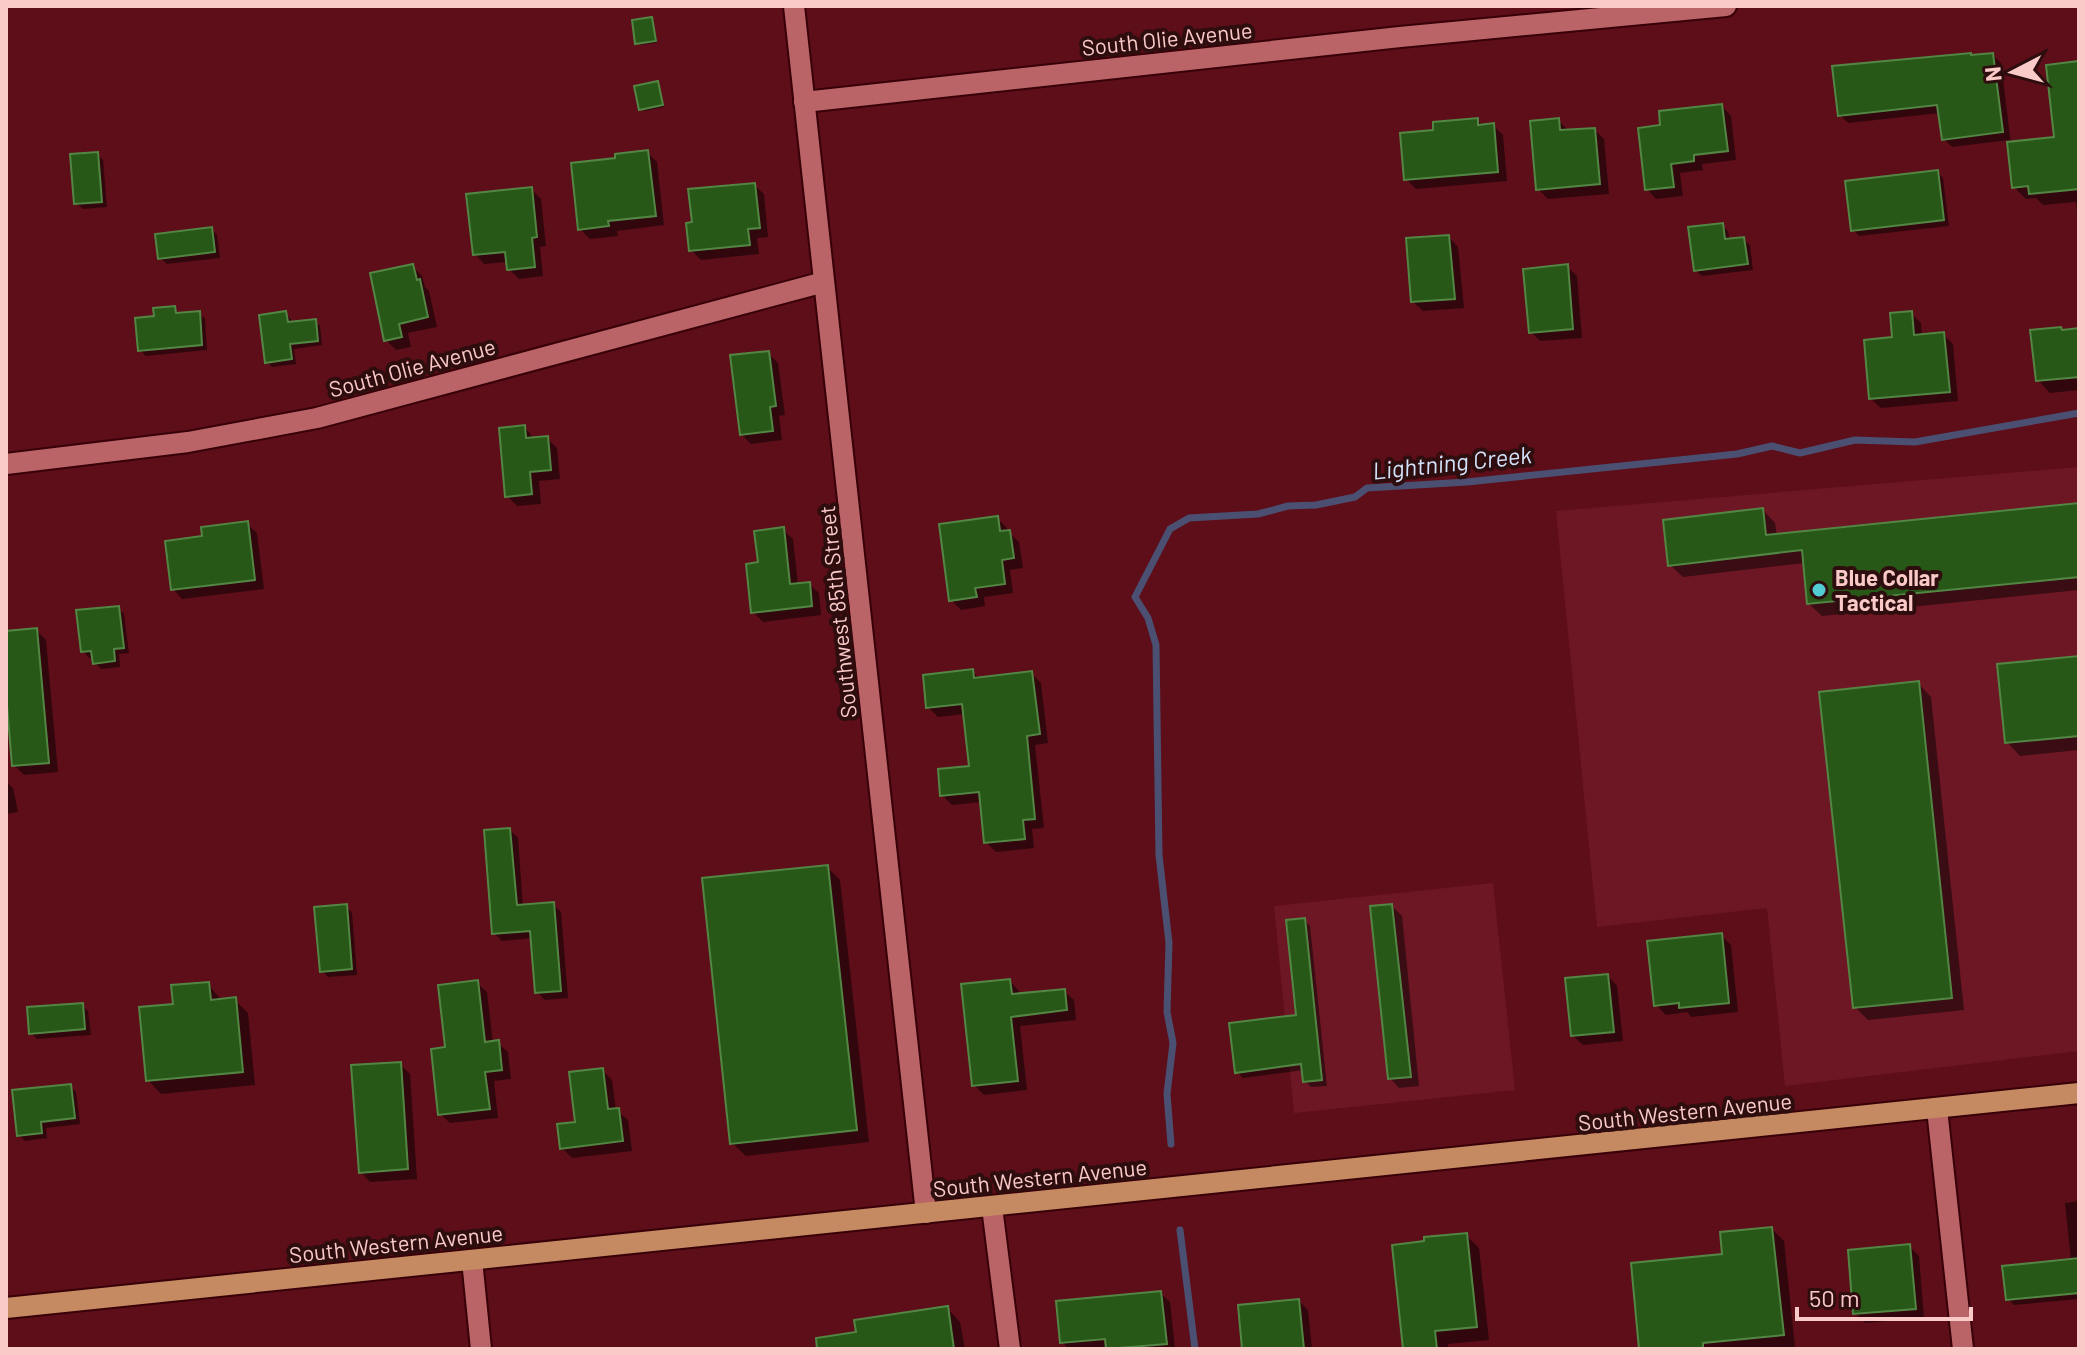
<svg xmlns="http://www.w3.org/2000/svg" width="2085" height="1355" viewBox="0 0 2085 1355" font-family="Barlow,sans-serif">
  <rect width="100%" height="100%" fill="#5d0e19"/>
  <g fill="#6e1724">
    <path d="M2079,467V1051L1785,1086L1767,908L1597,927L1556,511Z"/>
    <path d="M1493,883L1515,1090L1294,1113L1274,906Z"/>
  </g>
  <g fill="#0007">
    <path d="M652,19L657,43L640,45L637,43Z"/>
    <path d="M1993,55L2001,63L2011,144L2056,138L2079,63V231L2076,202L2043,205L2036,198L2026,199L2014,187L2009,140L1952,147L1944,139L1940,113L1848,123L1840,115Z"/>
    <path d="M658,83L664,107L644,111L641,109Z"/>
    <path d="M1722,106L1731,116L1736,160L1702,164L1703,170L1680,173L1683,196L1656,199L1647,189L1663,127Z"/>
    <path d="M1477,120L1484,126L1493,125L1503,135L1507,181L1416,189L1406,179L1436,132Z"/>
    <path d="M1558,120L1568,130H1595L1604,139L1609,194L1548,199L1538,189Z"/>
    <path d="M647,152L657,162L664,225L617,231L618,236L590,239L580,229L617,159Z"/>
    <path d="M97,154L103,160L107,207L83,209L76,203Z"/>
    <path d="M1937,172L1943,178L1949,226L1859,236L1853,230Z"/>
    <path d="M754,185L764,194L768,237L757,238L759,254L701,260L691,250Z"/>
    <path d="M531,189L541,199L546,246L540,247L543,276L519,279L509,269L508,262L484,264L475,254Z"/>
    <path d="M1722,225L1728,231L1730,241L1743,239L1750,245L1753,270L1702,276L1695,270Z"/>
    <path d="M211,229L217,235L220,258L167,264L160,258Z"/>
    <path d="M1449,237L1458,247L1464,308L1423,311L1413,302Z"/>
    <path d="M412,266L422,276L425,287L429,291L437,327L408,333L411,347L396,350L386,340Z"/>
    <path d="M1567,267L1577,276L1582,338L1540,341L1531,332Z"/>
    <path d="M174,308L181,315L199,313L205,319L207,350L146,356L140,350L156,318Z"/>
    <path d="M1911,313L1921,323L1922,336L1943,334L1953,344L1958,401L1881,408L1871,399L1895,339Z"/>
    <path d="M285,314L291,319V324L315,321L320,326L322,345L294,349L296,364L272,367L267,362Z"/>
    <path d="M2079,328V390L2050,393L2038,380L2032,332Z"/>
    <path d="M768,353L778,363L785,415L779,416L782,440L751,444L741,434Z"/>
    <path d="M525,427L534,439L547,438L557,448L560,479L539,481L541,504L517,506L507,496Z"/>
    <path d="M2079,505V590L1822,616L1809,604L1805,563L1683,577L1670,565L1763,510L1775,523L1777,536Z"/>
    <path d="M997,518L1007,528L1008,532L1019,542L1023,568L1010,570L1013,593L984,597L985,606L961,610L951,600Z"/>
    <path d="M247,524L257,533L264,589L182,599L173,589L204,538Z"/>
    <path d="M783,530L793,539L798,585L809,584L819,593L821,615L763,622L753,612L760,564Z"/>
    <path d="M118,608L124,614L129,653L119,654L120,667L101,669L95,663L94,657L89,658L83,651Z"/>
    <path d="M36,630L46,640L58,772L24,775L14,765L6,670V633Z"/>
    <path d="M2079,658V750L2020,756L2007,742Z"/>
    <path d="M972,671L981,680L1031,673L1041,683L1048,743L1035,745L1044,828L1032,829L1034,848L996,852L986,842L982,802L952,805L942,795L972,768L965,714L938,717L928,707Z"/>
    <path d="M1918,683L1931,697L1964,1010L1868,1020L1855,1007Z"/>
    <path d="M6,782L13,788L18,812L6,814Z"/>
    <path d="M510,830L518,838L523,907L553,904L561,912L568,998L545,1000L537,992L533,938L502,941L494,933Z"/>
    <path d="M827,867L840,880L869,1142L746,1156L732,1143Z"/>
    <path d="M346,906L352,913L357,975L328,977L322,971Z"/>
    <path d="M1392,906L1402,916L1419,1086L1399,1088L1390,1078Z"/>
    <path d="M1304,920L1310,926L1327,1086L1311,1087L1305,1081L1304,1070L1243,1078L1237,1072L1298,1017Z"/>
    <path d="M1721,935L1731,945L1738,1012L1691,1017L1687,1012L1666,1015L1656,1005Z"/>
    <path d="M1608,976L1617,986L1623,1041L1583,1045L1573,1036Z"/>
    <path d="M1010,981L1019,991L1020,995L1064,991L1074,1000L1076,1020L1020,1026L1027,1090L984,1095L974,1085Z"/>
    <path d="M477,983L487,992L493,1043H498L508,1052L511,1079L494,1081L498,1118L450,1123L440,1114L447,1049Z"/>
    <path d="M208,984L222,1001L235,1000L248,1013L255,1085L161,1094L148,1080Z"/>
    <path d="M82,1005L88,1011L91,1035L37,1039L31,1033Z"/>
    <path d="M400,1064L410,1074L417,1179L370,1182L361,1172Z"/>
    <path d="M602,1070L612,1080L616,1110L628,1120L632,1151L572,1158L562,1148Z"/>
    <path d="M70,1086L76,1092L80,1124L46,1128L47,1138L25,1141L19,1135Z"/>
    <path d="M2079,1201V1299L2014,1305L2008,1299L2071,1261L2065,1203Z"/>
    <path d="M1772,1229L1784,1241L1795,1347L1641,1349L1724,1255Z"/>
    <path d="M1466,1235L1479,1248L1489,1340L1448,1344V1349H1405Z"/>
    <path d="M1910,1247L1919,1256L1924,1318L1865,1323L1855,1313Z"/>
    <path d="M1160,1293L1170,1302L1175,1349H1068L1062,1342Z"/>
    <path d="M1299,1301L1308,1310L1312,1349H1244Z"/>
    <path d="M947,1308L960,1322L965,1349H850Z"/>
  </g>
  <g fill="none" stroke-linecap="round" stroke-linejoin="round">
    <g stroke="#4b5072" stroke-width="7">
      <path d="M1171,1144L1167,1094L1173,1043L1167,1012L1169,943L1159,855L1156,645L1148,618L1135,597L1170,529L1189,518L1258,514L1288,506L1316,505L1355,497L1367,488L1467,482L1737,454L1772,446L1800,453L1855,440L1915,442L2079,413"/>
      <path d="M1180,1230L1195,1349"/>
    </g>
  </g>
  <g fill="#275817" stroke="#538645" stroke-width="2">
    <path d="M652,17L656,41L635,44L632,20Z"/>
    <path d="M1971,53V55L1993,53L2003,132L1942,140L1937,105L1838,116L1832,66Z"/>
    <path d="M2079,61V189L2029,194L2028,186L2012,188L2007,142L2054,137L2046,65Z"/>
    <path d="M658,81L663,105L639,110L634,86Z"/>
    <path d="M1722,104L1728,151L1694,155V161L1671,164L1674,187L1645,190L1638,128L1660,125L1659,111Z"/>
    <path d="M1478,118V125L1494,123L1498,172L1404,180L1400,133L1433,130V122Z"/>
    <path d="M1559,118L1560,130L1595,128L1600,184L1536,190L1530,121Z"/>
    <path d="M648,150L656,216L608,221L609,226L578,230L571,163L615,158V154Z"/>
    <path d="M98,152L102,202L74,204L70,154Z"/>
    <path d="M1938,170L1944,220L1851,231L1845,181Z"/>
    <path d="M755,183L760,228L748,229L750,245L689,251L686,223L692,222L688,189Z"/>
    <path d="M532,187L537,237L532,238L535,267L507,270L505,252L473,255L466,194Z"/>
    <path d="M1723,223L1725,239L1744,237L1748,264L1694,271L1688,227Z"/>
    <path d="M212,227L215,252L158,259L155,234Z"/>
    <path d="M1449,235L1455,299L1411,302L1406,238Z"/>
    <path d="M413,264L417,280L420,279L428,317L399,324L402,337L384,341L370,273Z"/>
    <path d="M1568,264L1573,329L1529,333L1523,269Z"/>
    <path d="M175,306L176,313L200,311L202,345L138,351L135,318L154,316L153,308Z"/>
    <path d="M286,311L288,322L316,319L318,341L290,344L292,359L265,363L259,315Z"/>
    <path d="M1912,311L1914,335L1944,332L1950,392L1869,399L1864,340L1892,337L1890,313Z"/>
    <path d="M2061,327L2062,330L2079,328V377L2036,381L2030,330Z"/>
    <path d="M769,351L776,406L770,407L773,431L740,435L730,355Z"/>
    <path d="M525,425L526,438L548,436L551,470L530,472L532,494L505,497L499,428Z"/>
    <path d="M2079,503V577L1807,604L1802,550L1668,566L1663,520L1763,508L1766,535Z"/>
    <path d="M998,516L1000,531L1010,530L1014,558L1002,560L1005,584L975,588L977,597L949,601L939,524Z"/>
    <path d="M248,521L255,580L171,590L165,541L202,536L201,527Z"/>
    <path d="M784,527L790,584L810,582L812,606L751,613L746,564L758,562L754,531Z"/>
    <path d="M119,606L124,648L114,649L115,661L93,664L91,651L81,652L76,610Z"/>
    <path d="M37,628L49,763L12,766L6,693V631Z"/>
    <path d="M2079,656V736L2005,743L1997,664Z"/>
    <path d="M973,669L974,678L1032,671L1040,734L1027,736L1035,819L1023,820L1025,839L984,843L979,792L940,796L938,769L969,766L962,704L926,708L923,675Z"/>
    <path d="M1919,681L1952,998L1853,1008L1819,692Z"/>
    <path d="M510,828L517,905L554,902L561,991L535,993L530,931L492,934L484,830Z"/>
    <path d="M828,865L857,1130L730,1144L702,878Z"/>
    <path d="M347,904L352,969L320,972L314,907Z"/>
    <path d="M1392,904L1411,1077L1388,1079L1370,906Z"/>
    <path d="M1305,918L1322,1080L1303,1082L1301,1064L1235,1073L1229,1023L1296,1015L1286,920Z"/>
    <path d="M1722,933L1729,1003L1679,1008V1003L1654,1006L1647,941Z"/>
    <path d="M1608,974L1614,1032L1571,1036L1565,978Z"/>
    <path d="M1010,979L1012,994L1065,989L1067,1010L1011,1017L1018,1081L972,1086L961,984Z"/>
    <path d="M478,980L485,1042L499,1040L502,1070L485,1072L490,1109L438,1115L431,1049L445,1047L438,985Z"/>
    <path d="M209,982L211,1000L236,997L243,1072L146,1081L139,1007L173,1004L171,985Z"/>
    <path d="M83,1003L85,1029L29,1034L27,1007Z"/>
    <path d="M401,1062L408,1169L359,1173L351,1065Z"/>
    <path d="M603,1068L608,1109L619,1108L623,1141L560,1149L557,1124L575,1122L569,1072Z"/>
    <path d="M71,1084L75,1118L41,1122L42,1133L17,1136L12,1090Z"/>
    <path d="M1772,1227L1784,1335L1703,1343V1349H1639L1631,1263L1722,1254L1720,1232Z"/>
    <path d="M1467,1233L1477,1327L1435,1331L1437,1349H1403L1392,1245L1424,1241V1237Z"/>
    <path d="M1910,1244L1916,1309L1853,1314L1848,1250Z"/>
    <path d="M2079,1258V1293L2006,1300L2002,1266Z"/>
    <path d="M1161,1291L1167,1344L1106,1349L1105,1339L1060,1343L1056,1301Z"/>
    <path d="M1299,1299L1304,1349H1242L1238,1305Z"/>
    <path d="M948,1306L954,1349H817L816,1338L856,1332L854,1320Z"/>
  </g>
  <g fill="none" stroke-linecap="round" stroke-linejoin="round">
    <g stroke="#380008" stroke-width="24">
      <g id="minor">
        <path d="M794,6L926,1213"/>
        <path d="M804,102L1400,37L1726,6"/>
        <path d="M6,464L188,442L317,418L824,282"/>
        <path d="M1937,1109L1963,1349"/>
        <path d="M992,1207L1010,1349"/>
        <path d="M472,1260L481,1349"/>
      </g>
    </g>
    <g stroke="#380008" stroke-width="24">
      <path id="major" d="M6,1308L2079,1093"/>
    </g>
    <use href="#minor" stroke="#ba6467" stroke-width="20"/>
    <use href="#major" stroke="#c58a62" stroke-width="20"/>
  </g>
  <circle fill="#51ccd2" stroke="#2e0d0f" stroke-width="3" cx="1819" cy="590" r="8"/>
  <g text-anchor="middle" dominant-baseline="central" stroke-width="8" stroke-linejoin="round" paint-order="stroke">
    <g font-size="22" fill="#facac9" stroke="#2e0d0f">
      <text transform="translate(1167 38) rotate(-6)">South Olie Avenue</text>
      <text transform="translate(412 367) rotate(-15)">South Olie Avenue</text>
      <text transform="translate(837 612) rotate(-96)">Southwest 85th Street</text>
      <text transform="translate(1685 1111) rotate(-6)">South Western Avenue</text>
      <text transform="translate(1040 1177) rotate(-6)">South Western Avenue</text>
      <text transform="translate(396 1243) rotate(-6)">South Western Avenue</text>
    </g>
    <g font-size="22" font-weight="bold" fill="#facac9" stroke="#2e0d0f" text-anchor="start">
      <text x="1835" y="577">Blue Collar<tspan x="1835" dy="25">Tactical</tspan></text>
    </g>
    <g font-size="24" font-style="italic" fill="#d3e3fb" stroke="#2e0d0f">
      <text transform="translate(1452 462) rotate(-6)">Lightning Creek</text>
    </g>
  </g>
  <rect width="2085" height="1355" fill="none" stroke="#facac9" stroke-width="16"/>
  <g transform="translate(2013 72) rotate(264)" stroke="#2e0d0f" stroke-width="6" paint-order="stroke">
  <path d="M0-6L14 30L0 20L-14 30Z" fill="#facac9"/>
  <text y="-12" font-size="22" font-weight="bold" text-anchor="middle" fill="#facac9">N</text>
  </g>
  <path d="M1797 1307v12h174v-12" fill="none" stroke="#facac9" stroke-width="4"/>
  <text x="1809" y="1307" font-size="24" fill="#facac9" stroke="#2e0d0f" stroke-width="6" paint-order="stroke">50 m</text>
</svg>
